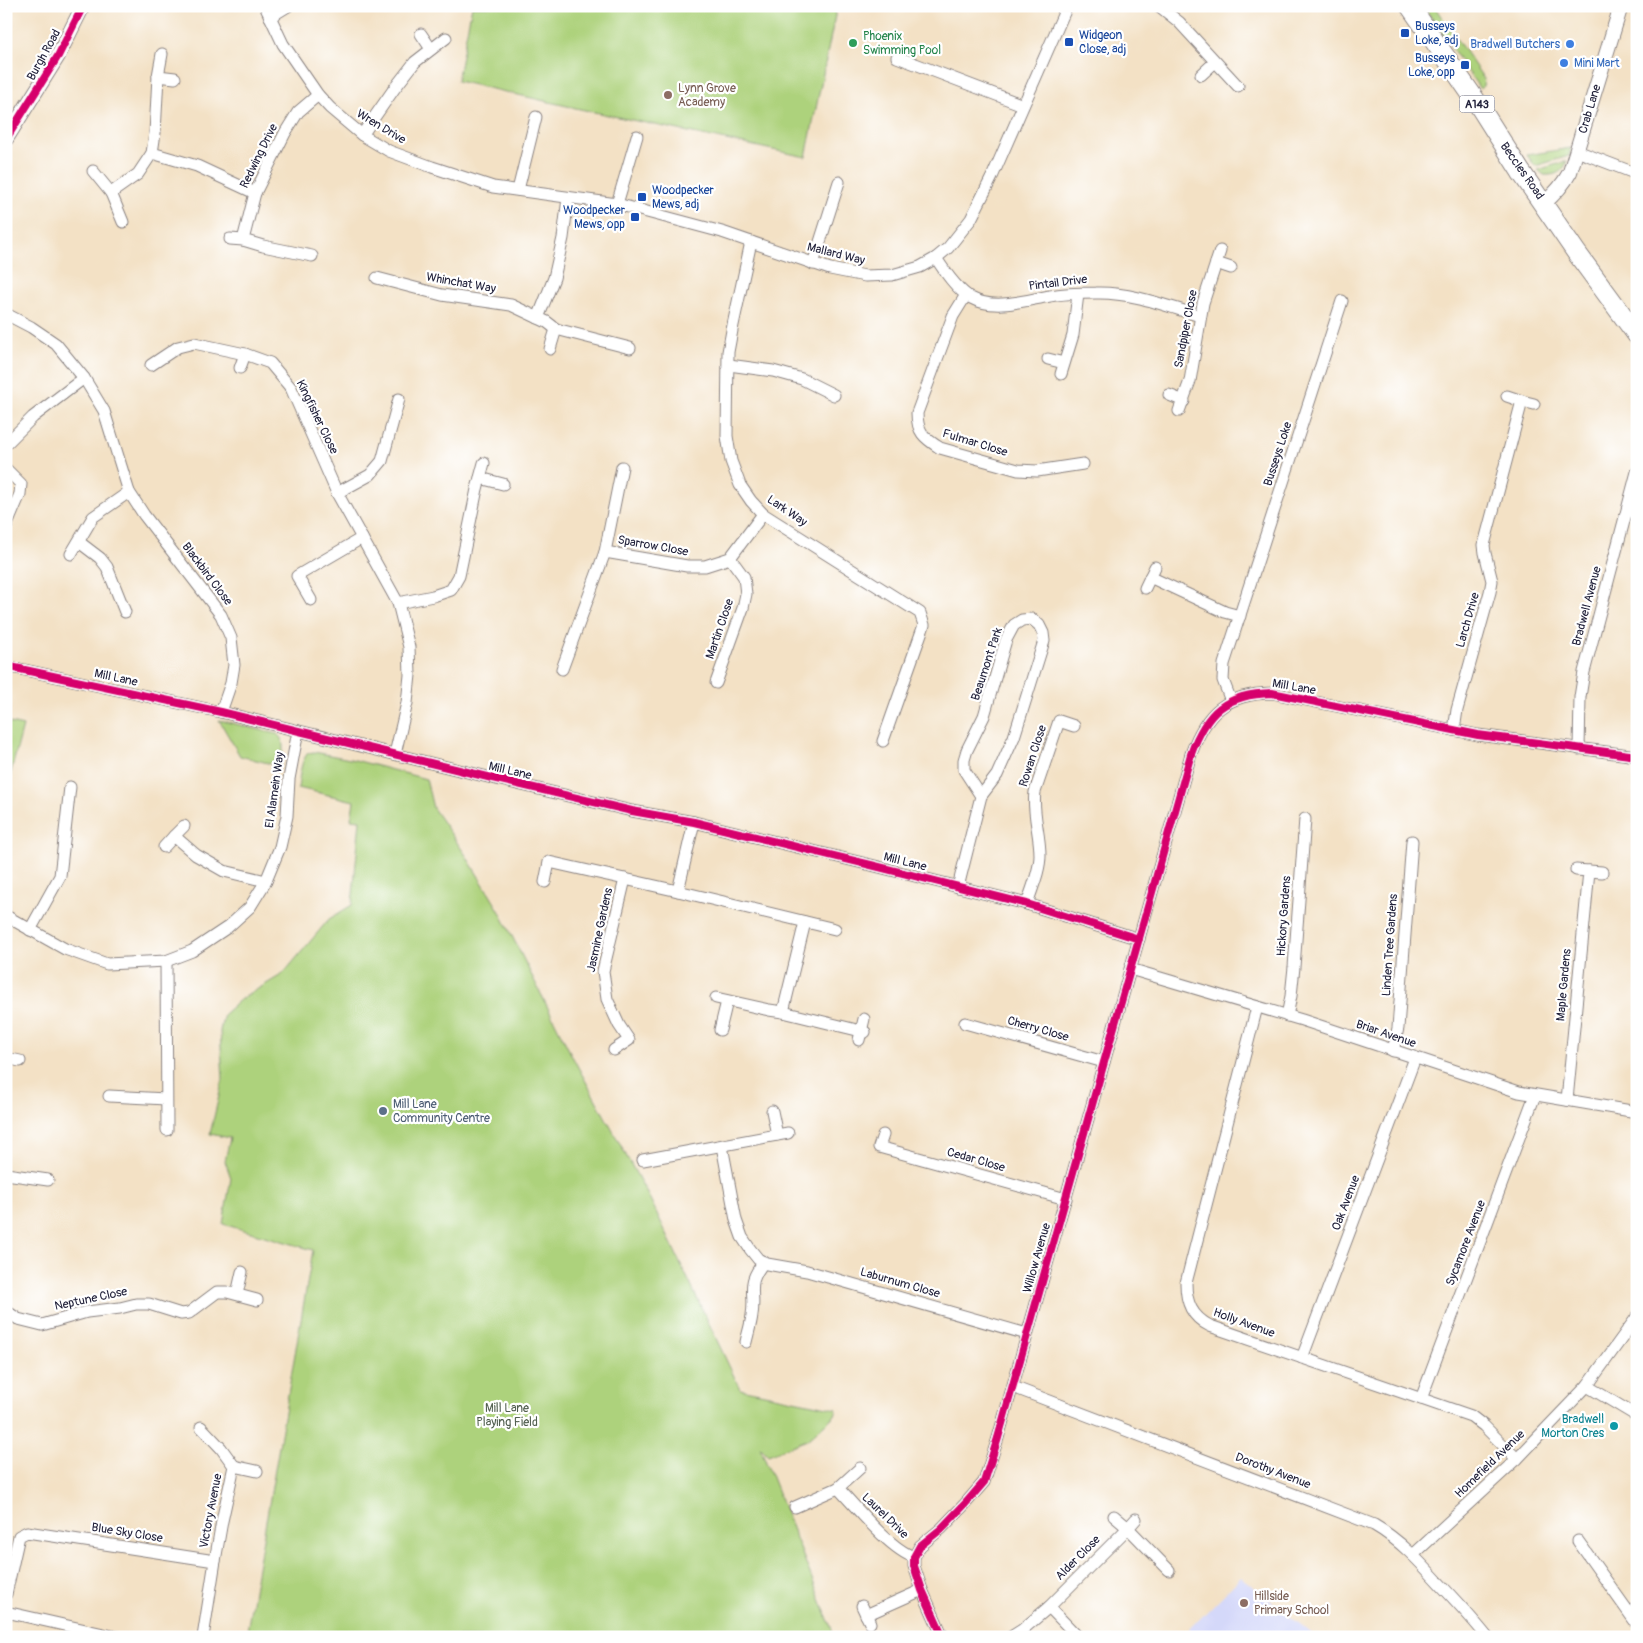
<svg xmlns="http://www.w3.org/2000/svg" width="1643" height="1643" viewBox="0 0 1643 1643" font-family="Pangolin,sans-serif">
  <rect width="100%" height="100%" fill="#fff"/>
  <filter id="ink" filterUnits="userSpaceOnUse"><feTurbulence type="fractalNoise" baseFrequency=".02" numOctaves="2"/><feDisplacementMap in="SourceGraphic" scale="10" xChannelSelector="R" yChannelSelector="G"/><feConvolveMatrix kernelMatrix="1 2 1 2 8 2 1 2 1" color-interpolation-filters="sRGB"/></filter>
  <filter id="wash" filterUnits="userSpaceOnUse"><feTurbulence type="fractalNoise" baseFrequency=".0096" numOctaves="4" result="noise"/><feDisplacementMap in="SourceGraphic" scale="20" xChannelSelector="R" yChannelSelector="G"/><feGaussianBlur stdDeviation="1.12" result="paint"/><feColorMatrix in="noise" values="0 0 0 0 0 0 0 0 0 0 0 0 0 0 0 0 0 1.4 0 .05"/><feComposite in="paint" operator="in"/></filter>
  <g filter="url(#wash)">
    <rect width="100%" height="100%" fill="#f3e1c5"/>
    <path fill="#d4d8f9" d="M1241,1577L1305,1628L1316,1637H1182Z"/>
    <g fill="#add27b" stroke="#687a5b">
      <path d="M472,6H837L806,157L580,109L457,81Z"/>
      <path d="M1423,6H1434L1484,79L1483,86L1480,89Z"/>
      <path d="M1571,148L1569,156L1535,166L1527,155Z"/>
      <path d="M1567,161C1564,172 1555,176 1544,175L1538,170Z"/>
      <path d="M219,720L277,734C287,742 282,755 280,766L240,756Z"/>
      <path d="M6,722L23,726L6,791Z"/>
      <path d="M314,752L355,760L426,779L433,808L465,854L499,910L572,1056L651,1201L740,1389L837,1409L835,1415L807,1440L768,1455L760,1447L835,1637H246L313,1250L223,1224L231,1178L225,1161L230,1138L210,1134L223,1079L220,1031L224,1014L241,999L283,974L329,919L352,905L360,820L351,819L354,801L298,788C300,776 300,762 308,753Z"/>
    </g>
  </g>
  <g filter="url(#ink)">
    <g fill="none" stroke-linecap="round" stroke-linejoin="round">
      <g stroke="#8a8280" stroke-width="13">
        <g id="minor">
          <path d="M265,6L283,44L318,95L330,108L362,135L389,151L432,167L493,187L617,204L722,232L830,269L865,276L892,275L920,267L936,258L948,248L971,219L992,177L1067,6"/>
          <path d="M1159,6L1179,22L1238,86"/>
          <path d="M270,17L288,6"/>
          <path d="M421,34L431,49"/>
          <path d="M897,57L1023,105"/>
          <path d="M1201,75L1215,62"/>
          <path d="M158,76L175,78"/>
          <path d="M362,135L394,89L415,62L446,38"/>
          <path d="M1577,151L1637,174"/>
          <path d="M152,153L197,166L255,193"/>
          <path d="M93,171L111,193"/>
          <path d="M518,190L536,117"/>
          <path d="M617,204L637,136"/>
          <path d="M123,222L111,193L138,174L152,153L155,133L158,76L162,54"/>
          <path d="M230,239L243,240"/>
          <path d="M751,242L733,325L728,352L727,436L731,461L740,485L751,501L763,514L920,613L924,625L883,741"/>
          <path d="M312,256L263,246L243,240L255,193L285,133L298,112L318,95"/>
          <path d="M936,258C945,272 957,290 971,298C995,311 1026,300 1050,296C1065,293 1081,293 1096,293C1132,292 1166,306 1200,316"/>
          <path d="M1216,263L1231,268"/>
          <path d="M813,264L839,182"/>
          <path d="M377,278L442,295L511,305L547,322L556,329L630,348"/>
          <path d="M966,295L953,316L917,413C917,432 924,438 940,448L1018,470L1037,471L1083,464"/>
          <path d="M6,314L31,327L56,344L84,378L104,411L129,492L144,515L221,615L231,638L234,665L231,683L221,712"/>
          <path d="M538,318L554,278L563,238L568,198"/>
          <path d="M550,349L556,329"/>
          <path d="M1048,359L1064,363"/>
          <path d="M151,365L178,347L194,343L245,354L270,363L291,388L337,493L398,603L409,647L410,675L407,703L395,754"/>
          <path d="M729,365L773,371L802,379L834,395"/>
          <path d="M240,368L245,354"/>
          <path d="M1061,374L1073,335L1078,294"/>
          <path d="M1169,395L1184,401"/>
          <path d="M1522,401L1534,404"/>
          <path d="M1179,411L1190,381L1203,303L1220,251"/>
          <path d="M6,444L33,417L84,378"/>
          <path d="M6,469L21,484L20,494L6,527"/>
          <path d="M480,478L503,484"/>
          <path d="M337,493L370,475L382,461L399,399"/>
          <path d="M79,542L100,558L107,567L125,612"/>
          <path d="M605,552L687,566H705L730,558L763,514"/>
          <path d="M71,554L93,517L129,492"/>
          <path d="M1150,577L1225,612L1240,616"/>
          <path d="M1145,588L1155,567"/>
          <path d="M311,600L297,576L362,538"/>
          <path d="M398,603L433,596L451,590L459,576L477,489L484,463"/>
          <path d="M6,666L221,712L492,778L632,811L694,822L875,866L1027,904L1139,939"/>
          <path d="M562,669L605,552L622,467"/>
          <path d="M716,683L743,608L746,594L744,577L730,558"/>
          <path d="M1231,701L1223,680L1224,664L1342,301"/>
          <path d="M1454,730L1457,710L1490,592L1492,581L1485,553L1484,545L1522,401L1507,396"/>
          <path d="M1579,749L1580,697L1584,672L1637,472"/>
          <path d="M184,826L174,836L196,855L224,871L266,881"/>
          <path d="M164,847L174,836"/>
          <path d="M1589,871L1602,872"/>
          <path d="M545,882L549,862L678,891L835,929"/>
          <path d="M958,887L981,796L997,775L1014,737L1044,641L1043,633L1039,625L1032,619L1022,620L1014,625L1006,640L984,716L967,750L964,760V770L981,796"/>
          <path d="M678,891L694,822"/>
          <path d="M1027,904C1032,888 1040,871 1040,855C1040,833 1032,813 1035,792L1059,721L1074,726"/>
          <path d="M6,916L65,949L107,964L166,961L192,951L228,927L250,907L266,881L280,847L287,816L289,779L298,731"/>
          <path d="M30,930L60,876L70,787"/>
          <path d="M166,961L167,1130"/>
          <path d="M1130,969L1302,1020L1519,1092L1637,1112"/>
          <path d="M716,998L769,1010L783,1012L865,1032"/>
          <path d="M1257,1007L1186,1283C1186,1303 1192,1317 1210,1326L1471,1416L1484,1426L1517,1459"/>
          <path d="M783,1012L805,922"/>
          <path d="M1287,1016L1291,996L1294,967L1305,819"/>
          <path d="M965,1023L1104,1062"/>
          <path d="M720,1030L727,1001"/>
          <path d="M859,1040L864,1019"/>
          <path d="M614,1050L629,1040L619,1025L607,999L603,971L625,879"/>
          <path d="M1393,1051L1398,1028L1412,841"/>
          <path d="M6,1058L20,1061"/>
          <path d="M109,1096L166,1099"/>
          <path d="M1567,1100L1589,871L1576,870"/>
          <path d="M772,1111L777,1135"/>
          <path d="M883,1135L879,1147L1066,1199"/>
          <path d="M722,1146L736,1220L742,1237L750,1249L758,1259L767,1264L807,1271L1027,1334"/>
          <path d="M643,1160L788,1133"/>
          <path d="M6,1174L48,1180"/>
          <path d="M237,1294L242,1272"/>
          <path d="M6,1311L18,1319L42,1325L87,1312L120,1308L136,1304H149L181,1314L189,1313L217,1292H227L257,1300"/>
          <path d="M746,1342C748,1333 751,1324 752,1315C756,1291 745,1285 764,1262"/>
          <path d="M1302,1358L1415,1058"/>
          <path d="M1587,1386L1637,1416"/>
          <path d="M1013,1387L1374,1525C1400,1540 1420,1562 1440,1584C1456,1601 1472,1618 1487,1637"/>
          <path d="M1421,1399L1535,1095"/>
          <path d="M201,1427L221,1448L234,1466L222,1521L215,1561"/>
          <path d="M234,1466L257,1471"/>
          <path d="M838,1488C856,1507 890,1549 914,1557"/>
          <path d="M795,1507L838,1488L860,1468"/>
          <path d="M1114,1516L1128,1528L1136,1519"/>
          <path d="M1578,1541L1637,1624"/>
          <path d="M1413,1555L1517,1459L1587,1386L1637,1317"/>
          <path d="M6,1594L19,1536L27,1532L215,1561L203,1637"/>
          <path d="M862,1606L870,1623"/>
          <path d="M1049,1607L1078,1637"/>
          <path d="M6,1612L117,1637"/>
          <path d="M866,1615L922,1590"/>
          <path d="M943,1637L922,1590L914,1566V1557L920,1546L941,1529L965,1504L984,1482L998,1438L1191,754C1206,712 1226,694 1272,693L1478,735L1637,756"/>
          <path d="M1011,1637L1022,1630L1049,1607L1128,1528L1169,1570"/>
        </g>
      </g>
      <g stroke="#8a8280" stroke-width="16">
        <g id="tertiary">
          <path d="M6,139L58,56L83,6"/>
          <path d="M1544,203C1555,194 1563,185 1570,172L1621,6"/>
        </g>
      </g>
      <g stroke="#8a8280" stroke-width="21">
        <path id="trunk" d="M1410,6L1476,101L1521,172L1576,252L1637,335"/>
      </g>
      <use href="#minor" stroke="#fff" stroke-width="11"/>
      <use href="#tertiary" stroke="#fff" stroke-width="14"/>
      <use href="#trunk" stroke="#fff" stroke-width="19"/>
      <g stroke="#fff" stroke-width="11">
        <g id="cycleway">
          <path d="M6,139L58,56L83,6"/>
          <path d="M6,666L221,712L492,778L632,811L694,822L875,866L1027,904L1139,939"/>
          <path d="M943,1637L922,1590L914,1566V1557L920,1546L941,1529L965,1504L984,1482L998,1438L1191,754C1206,712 1226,694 1272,693L1478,735L1637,756"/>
        </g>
      </g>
      <use href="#cycleway" stroke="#d6006c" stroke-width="8"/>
    </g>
  </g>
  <g fill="#1a4fb4" stroke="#fff" stroke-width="2">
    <rect x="1400" y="28" width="10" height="10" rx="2.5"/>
    <rect x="1064" y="37" width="10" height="10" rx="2.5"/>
    <rect x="1460" y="60" width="10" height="10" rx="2.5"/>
    <rect x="637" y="192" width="10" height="10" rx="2.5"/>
    <rect x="630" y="212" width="10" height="10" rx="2.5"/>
  </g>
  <circle fill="#2e9e5b" stroke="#fff" stroke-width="2" cx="853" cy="43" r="5"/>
  <g fill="#3f7fe0" stroke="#fff" stroke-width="2">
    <circle cx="1570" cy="44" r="5"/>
    <circle cx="1564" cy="63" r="5"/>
  </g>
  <g fill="#8d6e63" stroke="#fff" stroke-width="2">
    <circle cx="668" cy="95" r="5"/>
    <circle cx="1244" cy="1603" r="5"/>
  </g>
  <circle fill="#5c6f8a" stroke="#fff" stroke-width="2" cx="383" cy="1111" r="5"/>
  <circle fill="#0f9aa8" stroke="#fff" stroke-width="2" cx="1614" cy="1426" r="5"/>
  <g text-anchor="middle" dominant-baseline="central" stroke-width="4.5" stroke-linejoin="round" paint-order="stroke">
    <rect fill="#fff" stroke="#646476" stroke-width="1" x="1459.5" y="95.5" width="35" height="17" rx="4"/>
    <g font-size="11" font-weight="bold" fill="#22223b">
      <text x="1477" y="104">A143</text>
    </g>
    <g font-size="12" fill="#164399" stroke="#fff" text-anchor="start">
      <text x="1415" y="26">Busseys<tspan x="1415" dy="14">Loke, adj</tspan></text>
      <text x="1079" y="35">Widgeon<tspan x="1079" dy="14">Close, adj</tspan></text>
      <text x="1455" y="58" text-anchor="end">Busseys<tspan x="1455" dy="14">Loke, opp</tspan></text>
      <text x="652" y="190">Woodpecker<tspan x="652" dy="14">Mews, adj</tspan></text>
      <text x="625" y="210" text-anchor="end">Woodpecker<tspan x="625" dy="14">Mews, opp</tspan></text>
    </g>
    <g font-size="12" fill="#27864d" stroke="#fff" text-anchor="start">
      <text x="863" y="36">Phoenix<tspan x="863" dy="14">Swimming Pool</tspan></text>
    </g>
    <g font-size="12" fill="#366cbe" stroke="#fff" text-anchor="end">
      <text x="1560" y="44">Bradwell Butchers</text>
      <text x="1574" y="63" text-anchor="start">Mini Mart</text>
    </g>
    <g font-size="12" fill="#22223b" stroke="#fff">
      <text transform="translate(44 55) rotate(-61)">Burgh Road</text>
      <text transform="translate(1590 109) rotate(-73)">Crab Lane</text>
      <text transform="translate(381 127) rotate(31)">Wren Drive</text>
      <text transform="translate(259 156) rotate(-64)">Redwing Drive</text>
      <text transform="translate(1522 171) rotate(55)">Beccles Road</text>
      <text transform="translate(836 254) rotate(14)">Mallard Way</text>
      <text transform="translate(461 283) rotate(10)">Whinchat Way</text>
      <text transform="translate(1058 283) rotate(-7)">Pintail Drive</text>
      <text transform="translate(1186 329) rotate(-79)">Sandpiper Close</text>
      <text transform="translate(317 417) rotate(64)">Kingfisher Close</text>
      <text transform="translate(975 443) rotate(17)">Fulmar Close</text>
      <text transform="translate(1278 454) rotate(-72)">Busseys Loke</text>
      <text transform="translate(787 511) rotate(34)">Lark Way</text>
      <text transform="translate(653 546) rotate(10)">Sparrow Close</text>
      <text transform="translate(207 574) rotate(53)">Blackbird Close</text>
      <text transform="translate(1587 606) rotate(-75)">Bradwell Avenue</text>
      <text transform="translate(1468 620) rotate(-74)">Larch Drive</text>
      <text transform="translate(720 629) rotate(-71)">Martin Close</text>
      <text transform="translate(987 664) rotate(-72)">Beaumont Park</text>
      <text transform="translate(116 678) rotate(12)">Mill Lane</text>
      <text transform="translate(1294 687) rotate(10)">Mill Lane</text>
      <text transform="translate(1033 756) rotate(-72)">Rowan Close</text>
      <text transform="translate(510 771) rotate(13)">Mill Lane</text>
      <text transform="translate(275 790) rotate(-82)">El Alamein Way</text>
      <text transform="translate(905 862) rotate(14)">Mill Lane</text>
      <text transform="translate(1284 916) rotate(-86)">Hickory Gardens</text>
      <text transform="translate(600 930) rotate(-78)">Jasmine Gardens</text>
      <text transform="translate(1390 945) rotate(-86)">Linden Tree Gardens</text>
      <text transform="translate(1564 985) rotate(-85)">Maple Gardens</text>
      <text transform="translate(1038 1029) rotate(16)">Cherry Close</text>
      <text transform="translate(1386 1034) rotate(19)">Briar Avenue</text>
      <text transform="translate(976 1160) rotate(16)">Cedar Close</text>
      <text transform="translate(1346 1203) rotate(-69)">Oak Avenue</text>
      <text transform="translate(1466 1243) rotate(-69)">Sycamore Avenue</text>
      <text transform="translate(1037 1258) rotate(-74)">Willow Avenue</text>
      <text transform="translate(900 1283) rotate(16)">Laburnum Close</text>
      <text transform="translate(91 1299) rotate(-12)">Neptune Close</text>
      <text transform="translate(1244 1323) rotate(20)">Holly Avenue</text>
      <text transform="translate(1490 1464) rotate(-44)">Homefield Avenue</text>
      <text transform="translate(1273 1471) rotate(21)">Dorothy Avenue</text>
      <text transform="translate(211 1511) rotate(-79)">Victory Avenue</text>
      <text transform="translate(885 1516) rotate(44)">Laurel Drive</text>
      <text transform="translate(127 1533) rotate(9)">Blue Sky Close</text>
      <text transform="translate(1078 1558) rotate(-45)">Alder Close</text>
    </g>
    <g font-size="12" fill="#785e54" stroke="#fff" text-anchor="start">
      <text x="678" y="88">Lynn Grove<tspan x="678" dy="14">Academy</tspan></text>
      <text x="1254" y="1596">Hillside<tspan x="1254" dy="14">Primary School</tspan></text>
    </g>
    <g font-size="12" fill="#4e5e75" stroke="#fff" text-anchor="start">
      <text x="393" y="1104">Mill Lane<tspan x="393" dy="14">Community Centre</tspan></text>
    </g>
    <g font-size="12" fill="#536051" stroke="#fff">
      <text x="507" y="1408">Mill Lane<tspan x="507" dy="14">Playing Field</tspan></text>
    </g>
    <g font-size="12" fill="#0d838f" stroke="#fff" text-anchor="end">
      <text x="1604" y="1419">Bradwell<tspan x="1604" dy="14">Morton Cres</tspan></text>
    </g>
  </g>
  <rect width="1643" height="1643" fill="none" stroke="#fff" stroke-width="25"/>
</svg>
